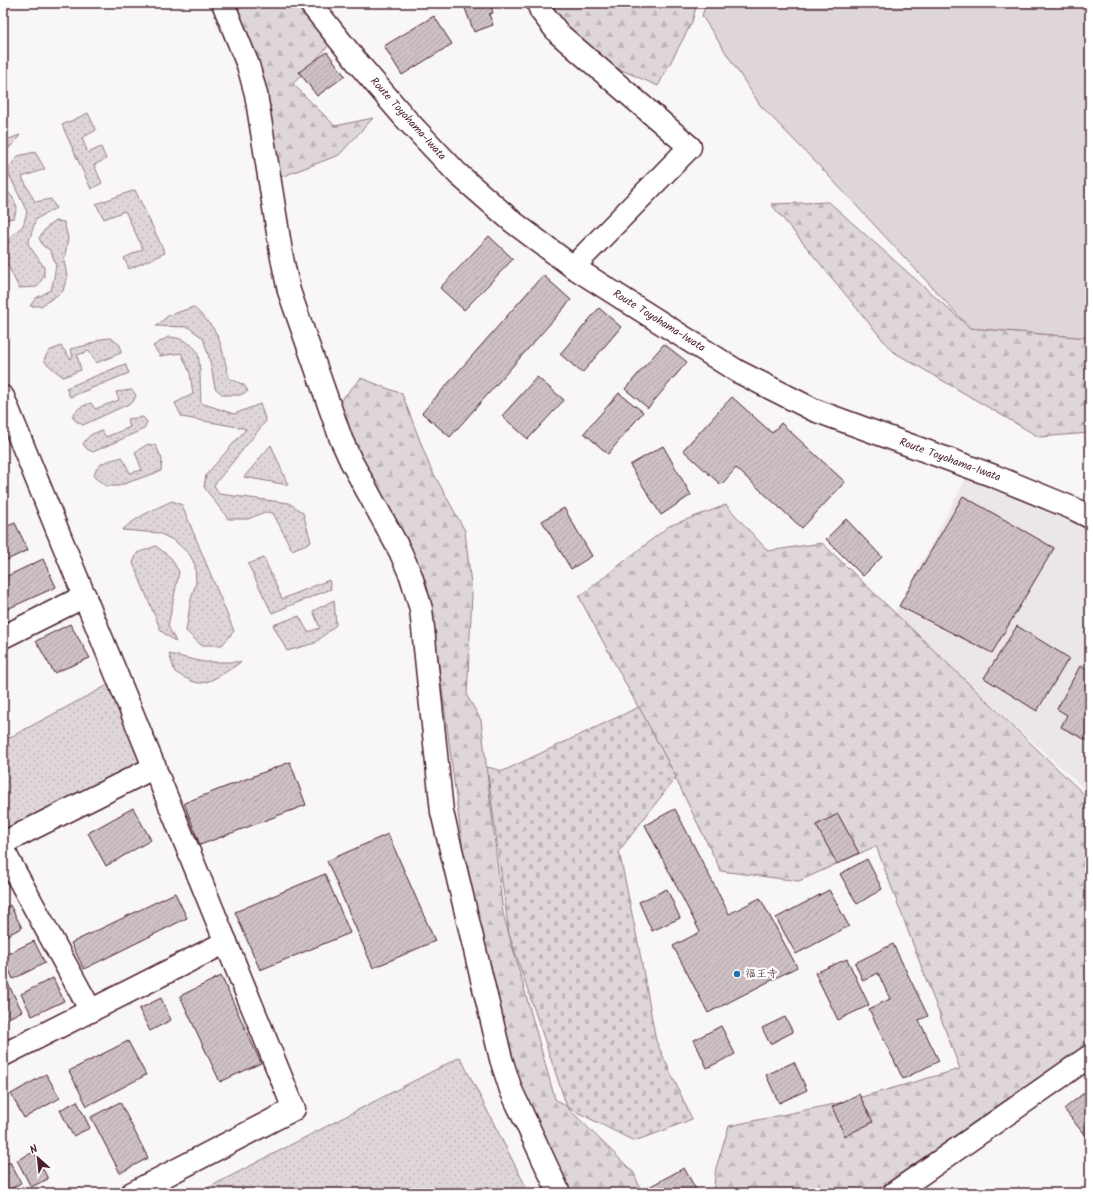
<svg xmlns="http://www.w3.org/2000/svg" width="1093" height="1196" viewBox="0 0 1093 1196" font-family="Kalam,'Klee One',sans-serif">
  <defs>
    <pattern id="grass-dots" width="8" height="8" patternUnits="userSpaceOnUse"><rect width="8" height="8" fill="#ded6d9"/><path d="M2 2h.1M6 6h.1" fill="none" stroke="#c0b7ba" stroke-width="1.8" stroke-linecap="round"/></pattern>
    <pattern id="forest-firs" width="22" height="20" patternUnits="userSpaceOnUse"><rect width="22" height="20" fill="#ded6d9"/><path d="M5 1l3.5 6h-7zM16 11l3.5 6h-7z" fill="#c0b7ba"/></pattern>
    <pattern id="cemetery-stones" width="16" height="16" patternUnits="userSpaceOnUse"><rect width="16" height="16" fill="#ded6d9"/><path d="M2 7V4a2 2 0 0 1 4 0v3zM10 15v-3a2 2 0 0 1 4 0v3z" fill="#c0b7ba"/></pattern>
    <pattern id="building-hatch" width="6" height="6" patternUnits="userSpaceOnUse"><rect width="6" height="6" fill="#cdc1c4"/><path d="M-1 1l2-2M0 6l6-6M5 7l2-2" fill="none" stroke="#b2a5a9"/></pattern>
  </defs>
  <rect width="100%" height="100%" fill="#f8f6f7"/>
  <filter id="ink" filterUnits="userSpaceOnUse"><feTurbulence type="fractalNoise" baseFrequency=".025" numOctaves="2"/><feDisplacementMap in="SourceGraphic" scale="8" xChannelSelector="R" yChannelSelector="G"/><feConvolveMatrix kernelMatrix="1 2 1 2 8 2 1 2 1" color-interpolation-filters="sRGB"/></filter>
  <g filter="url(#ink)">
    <path fill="#ebe6e8" d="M972,467L1090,519V794L894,615Z"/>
    <g fill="url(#grass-dots)" stroke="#947a82">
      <path d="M88,113L96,130L82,138L88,153L101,147L106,159L94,165L102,183L91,189L62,125Z"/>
      <path d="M20,135L12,145L3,154V141Z"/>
      <path d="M35,152L45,169L22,177L35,202L51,199L56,208L36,219L28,244L44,267V276L37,287L19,288L3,255V252L11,236L23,226L27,212L7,170L18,156Z"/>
      <path d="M3,186L13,198L17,207L14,218L3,220Z"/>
      <path d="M135,190L165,253L129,269L124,258L143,249L125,211L104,219L96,204Z"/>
      <path d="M55,221L64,222L68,238L64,261L67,276L63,291L41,306H30L36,298L51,290L54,278L56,264L50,250L43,246L39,238L46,228Z"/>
      <path d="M193,307C200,313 212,325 216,333C223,347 225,363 229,378L244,385L248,391L240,395H223L215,388L210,361L203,338L188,327L156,326L168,316Z"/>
      <path d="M168,337C178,337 189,341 196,350C201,356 200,393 201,403L234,414L260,404L266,421L214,485L219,494L289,503L303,513L311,542L292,550L273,513L265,512L248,519H228L204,487L206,475L246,429L238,427L182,417L175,403L193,394L190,373L181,353L160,356L153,346Z"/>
      <path d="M111,338L120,345L121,353L96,363L89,351L77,355L81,370L63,377L46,363L44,359L49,351L61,346L71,359L73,356L70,349L88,345L101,339Z"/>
      <path d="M125,364L129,373L70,397L66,388Z"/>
      <path d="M132,390L136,395L133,402L83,425L76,421L72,417C77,408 82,406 91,403L95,409L119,400L116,392Z"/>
      <path d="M143,417L147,422L144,429L93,452L87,449L83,444C89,435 92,433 102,431L106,437L130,427L127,419Z"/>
      <path d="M148,444L156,446L162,459L161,471L118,486H106L94,477C96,461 110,461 122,457L130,473L142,470L135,452Z"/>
      <path d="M271,445L288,485L244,477Z"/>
      <path d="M172,501L182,505L234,631L222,645H201L186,631L191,599L196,583L195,565L190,555L175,541L159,533L122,530C137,517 154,509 172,501Z"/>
      <path d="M156,546L171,558L179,572L168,626L176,642L161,631L133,563L137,553Z"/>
      <path d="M264,558L282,599L329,580L331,589L272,613L248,564Z"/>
      <path d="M334,600L336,625L315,643L287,651L273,625L299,616L308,632L320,628L313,611Z"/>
      <path d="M169,654L204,662H241C232,668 211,683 201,683C192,683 182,676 175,672Z"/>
      <path d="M110,684L145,765L3,832V741Z"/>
      <path d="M460,1057L529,1193H198Z"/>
    </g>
    <g fill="url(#forest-firs)" stroke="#947a82">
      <path d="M229,3H297L330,44L293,84L335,126L373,118L339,155L281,177L265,152Z"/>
      <path d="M538,3H697L692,22L658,86L576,50Z"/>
      <path d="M829,202L970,328L1090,338V433L1039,437L892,351L771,204Z"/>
      <path d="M361,378L402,394L430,467L465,531L472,594L467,696L481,720L503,913L555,1099L567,1107L634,1173L642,1193H560L514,1097L477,959L437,650L331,411Z"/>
      <path d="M726,505L768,551L822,543L1090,800V1044L872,1193H713L716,1168L729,1126L844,1102L960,1069L876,846L799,881L721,871L666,759L579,597L669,526Z"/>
    </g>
    <path fill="url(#cemetery-stones)" stroke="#947a82" d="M639,707L676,777L619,851L639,948L656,1041L692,1119L660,1132L634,1141L567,1107L509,934L487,767L503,771Z"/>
    <path fill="#ded6d9" stroke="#947a82" d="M706,3H1090V338L970,328L827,174L760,105L702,16Z"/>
    <g fill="url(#building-hatch)" stroke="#4a1f2b">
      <path d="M463,3H490L493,13L489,14L493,25L474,32Z"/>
      <path d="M434,16L452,44L402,75L384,46Z"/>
      <path d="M327,52L345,76L317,96L299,72Z"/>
      <path d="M489,236L513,259L464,310L440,288Z"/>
      <path d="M543,275L571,300L450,437L422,413Z"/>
      <path d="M599,308L621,327L582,373L560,354Z"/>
      <path d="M664,344L687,362L648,408L625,389Z"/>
      <path d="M537,377L564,400L528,439L502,416Z"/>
      <path d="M619,393L643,412L608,454L584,433Z"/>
      <path d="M732,397L772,433L781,423L845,482L802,528L736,468L721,485L683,450Z"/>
      <path d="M663,446L691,495L661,515L630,465Z"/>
      <path d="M963,496L1054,548L992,653L899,606Z"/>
      <path d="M564,508L592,556L571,569L542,521Z"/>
      <path d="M846,519L882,557L863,576L826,539Z"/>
      <path d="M15,523L28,550L3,562V528Z"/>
      <path d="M43,559L56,587L3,611V578Z"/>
      <path d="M70,624L90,658L54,673L36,641Z"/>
      <path d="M1017,626L1069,658L1037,711L984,678Z"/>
      <path d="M1080,666L1090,671V742L1061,727L1067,715L1057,709Z"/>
      <path d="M290,762L306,805L200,845L184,803Z"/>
      <path d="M133,808L151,840L106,866L88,833Z"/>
      <path d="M675,809L729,914L760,898L797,967L708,1013L673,946L700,932L645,825Z"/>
      <path d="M838,814L859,853L837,864L816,825Z"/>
      <path d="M388,834L435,941L373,968L327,861Z"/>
      <path d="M867,859L882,889L857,904L840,874Z"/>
      <path d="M325,874L350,933L260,970L235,912Z"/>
      <path d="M667,889L680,918L652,931L639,902Z"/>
      <path d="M829,890L849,926L796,954L776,918Z"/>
      <path d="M175,893L187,918L84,969L71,943Z"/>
      <path d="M10,905L22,928L3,937V909Z"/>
      <path d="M34,941L45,963L13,979L3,956Z"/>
      <path d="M893,944L928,1016L919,1020L939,1061L903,1079L869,1009L890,999L878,973L863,981L855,963Z"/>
      <path d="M847,959L869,1005L838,1020L815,973Z"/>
      <path d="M3,974L22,1011L3,1021Z"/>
      <path d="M221,976L261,1063L220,1082L180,996Z"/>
      <path d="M53,978L64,1001L32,1016L21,994Z"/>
      <path d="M161,998L171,1020L150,1031L139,1009Z"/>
      <path d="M785,1017L793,1032L770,1044L762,1028Z"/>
      <path d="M721,1026L735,1054L707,1068L694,1040Z"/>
      <path d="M128,1041L146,1075L87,1106L69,1071Z"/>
      <path d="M794,1062L807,1090L779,1103L766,1075Z"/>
      <path d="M46,1074L60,1098L24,1118L11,1094Z"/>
      <path d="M1090,1088V1133L1086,1137L1064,1109Z"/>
      <path d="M859,1094L873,1122L845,1136L832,1107Z"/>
      <path d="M77,1101L90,1128L73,1136L60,1110Z"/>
      <path d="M120,1102L148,1158L120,1173L91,1117Z"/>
      <path d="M34,1152L48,1179L31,1187L17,1160Z"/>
      <path d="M10,1162L21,1183L3,1193V1166Z"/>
      <path d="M684,1168L698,1193H652L649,1187Z"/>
      <path d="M946,1187L951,1193H938Z"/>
    </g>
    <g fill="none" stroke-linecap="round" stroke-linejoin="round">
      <g stroke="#4a1f2b" stroke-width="25">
        <g id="minor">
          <path d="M223,3L248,65L256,94L282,258L289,291L341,439L351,461L400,551L411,576L421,609L442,812L501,1059L511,1090L559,1193"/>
          <path d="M538,3L541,11L559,34L690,147L573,267"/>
          <path d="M3,397L294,1109L132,1193"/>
          <path d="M3,637L85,596"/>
          <path d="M3,843L155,767"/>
          <path d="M3,850L91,1011"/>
          <path d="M3,1055L226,942"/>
        </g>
      </g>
      <g stroke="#4a1f2b" stroke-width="25">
        <path id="tertiary" d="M894,1193L1090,1056"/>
      </g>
      <g stroke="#4a1f2b" stroke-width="25">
        <path id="secondary" d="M310,3L357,62L405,118L458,174L513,222L573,267L737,371L814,410L994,476L1072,508L1090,517"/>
      </g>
      <use href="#minor" stroke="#fff" stroke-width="22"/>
      <use href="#tertiary" stroke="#fff" stroke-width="22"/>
      <use href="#secondary" stroke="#fff" stroke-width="22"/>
    </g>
  </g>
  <circle fill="#1f6fb2" stroke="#fff" stroke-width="1.5" cx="737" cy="974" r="4"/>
  <g text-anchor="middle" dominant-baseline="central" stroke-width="4" stroke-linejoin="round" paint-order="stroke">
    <g font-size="11" fill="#4a1f2b" stroke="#fff">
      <text transform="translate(408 119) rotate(48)">Route Toyohama-Iwata</text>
      <text transform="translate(659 321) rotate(32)">Route Toyohama-Iwata</text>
      <text transform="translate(950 460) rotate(20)">Route Toyohama-Iwata</text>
    </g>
    <g font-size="11" fill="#4a1f2b" stroke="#fff" text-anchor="start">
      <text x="745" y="974">福王寺</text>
    </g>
  </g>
  <rect width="1093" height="1196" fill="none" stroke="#fff" stroke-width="16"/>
  <rect x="8" y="8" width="1077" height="1180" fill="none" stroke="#4a1f2b" stroke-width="1.5" filter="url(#ink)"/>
  <g transform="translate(38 1158) rotate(333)" stroke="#ffffff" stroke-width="3" paint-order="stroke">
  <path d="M0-3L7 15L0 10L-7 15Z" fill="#4a1f2b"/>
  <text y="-6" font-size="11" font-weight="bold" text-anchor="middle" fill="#4a1f2b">N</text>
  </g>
</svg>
